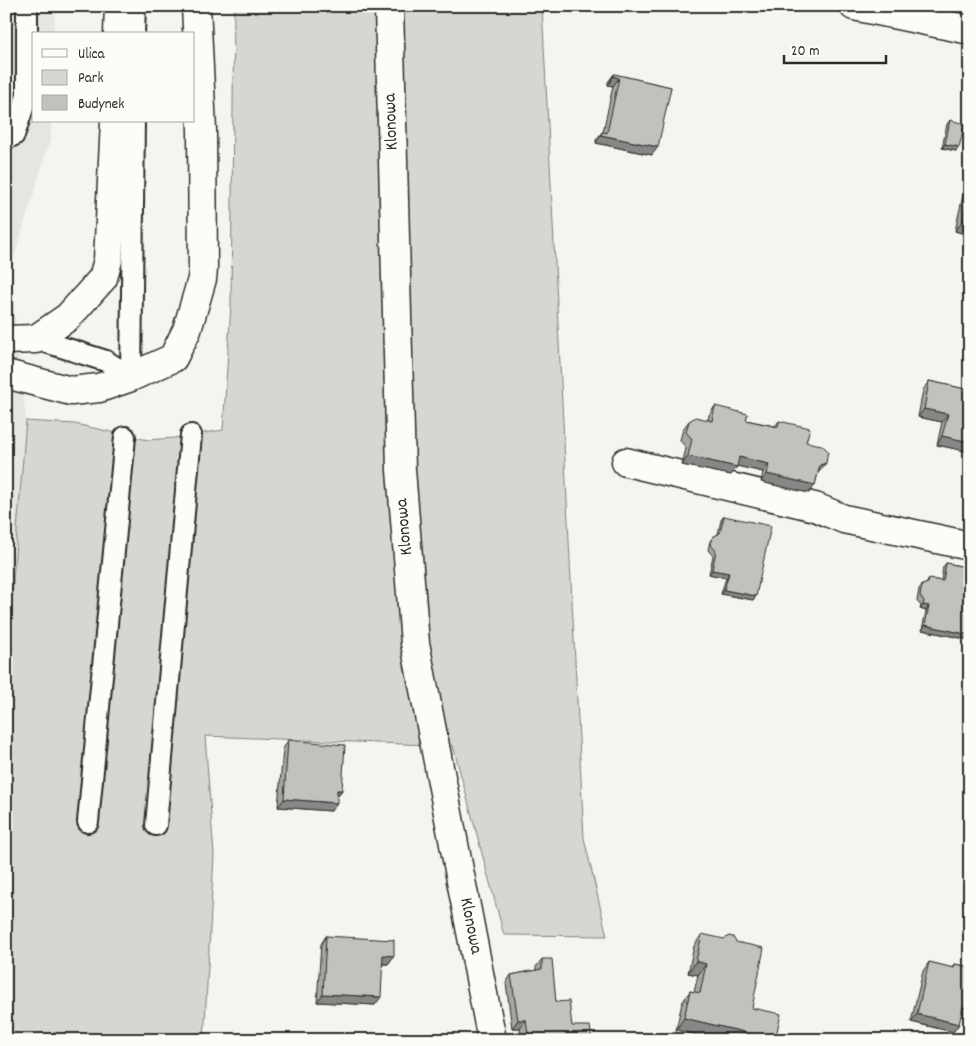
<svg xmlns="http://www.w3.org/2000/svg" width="976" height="1046" viewBox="0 0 976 1046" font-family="Dekko,sans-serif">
  <rect width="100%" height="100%" fill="#f5f4ef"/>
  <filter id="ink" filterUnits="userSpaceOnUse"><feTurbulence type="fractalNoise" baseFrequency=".02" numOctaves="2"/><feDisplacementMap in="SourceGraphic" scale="10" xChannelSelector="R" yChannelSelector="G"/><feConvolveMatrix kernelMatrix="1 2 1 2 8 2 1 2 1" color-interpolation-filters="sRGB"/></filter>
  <g filter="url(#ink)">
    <path fill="#e6e5e0" d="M6,6H55L54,34H34V121H51V137L10,271L26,421L6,666Z"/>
    <path fill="#d7d6d2" stroke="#81807e" d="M234,6H542L584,838L607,936L504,935L453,746L205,736L214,855L204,1040H6V666L26,421L75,424L148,440L174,438L223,430L231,304Z"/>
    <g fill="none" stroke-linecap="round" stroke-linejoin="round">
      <g stroke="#2b2b2b" stroke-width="24">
        <g id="service">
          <path d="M134,34L135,6"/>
          <path d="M6,139L14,135L27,96V6"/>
          <path d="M36,339L106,361L131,377"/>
          <path d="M131,377L134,121"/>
          <path d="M88,822L125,437"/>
          <path d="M156,825L191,435"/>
        </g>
      </g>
      <g stroke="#2b2b2b" stroke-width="31">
        <g id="minor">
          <path d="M389,6L401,470L415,643L492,1040"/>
          <path d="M854,6L970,30"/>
          <path d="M118,34L119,6"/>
          <path d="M6,340L36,339L68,317L103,278L108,260L115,121"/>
          <path d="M6,374L71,391L99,388L131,377L173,358L187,330L202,279L203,269L202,130L196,6"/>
          <path d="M626,462L815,507L844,519L970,546"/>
        </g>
      </g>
      <use href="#service" stroke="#fdfcf7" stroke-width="20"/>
      <use href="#minor" stroke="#fdfcf7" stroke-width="28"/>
    </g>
    <g fill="#a7a6a3" stroke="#2b2b2b">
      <path d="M614,74L671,87L652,155L596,143V140L602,132H603L613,86L608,85V82Z"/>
      <path d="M950,120L959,147L956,151L942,148L947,124Z"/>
      <path d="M970,186V233L968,235L955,231L963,195Z"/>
      <path d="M929,381L970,390V452L937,445L942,422L918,417L923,390Z"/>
      <path d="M715,406L746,420L775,426L779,421L806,442L820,471L818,472L815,485L809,493L761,482L763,472L737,466L731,475L682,465L686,448L680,440L683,429L689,421L708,420L709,415Z"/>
      <path d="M970,497V510L967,509Z"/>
      <path d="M724,516L756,596L753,600L721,594L726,578L709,574L713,556L708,550L710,541L713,537L718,534L721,520Z"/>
      <path d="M946,563L970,568V640L922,630L926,611L920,609L921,606L917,601L919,589L922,585L926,584L929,579L941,581L943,567Z"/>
      <path d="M288,740L342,790L337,797L331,811L278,807L283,749Z"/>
      <path d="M702,934L752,1008L775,1040H720L676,1030L682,1003L690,991L694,992L698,975L688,973L694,946Z"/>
      <path d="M326,936L394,956L388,964H382L375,1005L317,1002L321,944Z"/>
      <path d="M542,959L556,1002L572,1026L592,1040H522L520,1028H512L506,983L511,975L536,970V967Z"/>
      <path d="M929,962L952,968L955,964L970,967V1018L960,1016L959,1024L953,1032L911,1022L923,971Z"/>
    </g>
    <g fill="#888785" stroke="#2b2b2b">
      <path d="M613,76L619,78L613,86L608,85Z"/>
      <path d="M601,135L658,147L652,155L596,143Z"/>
      <path d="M945,144L959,147L956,151L942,148Z"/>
      <path d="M963,220L970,221V233L968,235L955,231Z"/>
      <path d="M924,409L948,414L942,422L918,417Z"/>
      <path d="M942,436L970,442V452L937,445Z"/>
      <path d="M688,456L737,467L731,475L682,465Z"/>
      <path d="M739,457L769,464L763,472L733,465Z"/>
      <path d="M826,463L820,471L814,473L820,465Z"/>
      <path d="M767,474L815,485L809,493L761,482Z"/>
      <path d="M970,505V510L967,509Z"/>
      <path d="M712,570L729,573L726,578L709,574Z"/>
      <path d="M724,590L756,596L753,600L721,594Z"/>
      <path d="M923,605L929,606L926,611L920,609Z"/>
      <path d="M925,625L970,635V640L922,630Z"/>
      <path d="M337,790H342L336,799Z"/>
      <path d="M284,799L337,803L331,811L278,807Z"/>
      <path d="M383,955L394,956L388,964H377Z"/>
      <path d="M696,961L706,964L698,975L688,973Z"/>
      <path d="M323,994L381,997L375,1005L317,1002Z"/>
      <path d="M963,1007L970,1008V1018L957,1015Z"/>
      <path d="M917,1014L959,1024L953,1032L911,1022Z"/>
      <path d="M684,1018L744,1032L739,1040H720L676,1030Z"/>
      <path d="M518,1020H526L520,1028H512Z"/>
      <path d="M743,1036L760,1040H741Z"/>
    </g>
    <g fill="#c2c1be" stroke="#2b2b2b">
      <path d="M614,74L671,87L658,147L601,135L602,132L607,133L619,78L613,76Z"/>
      <path d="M950,120L965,124L959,147L945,144Z"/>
      <path d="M970,191V221L963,220Z"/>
      <path d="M929,381L970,390V442L942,436L948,414L924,409Z"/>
      <path d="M715,406L748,414L746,420L778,427L779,421L810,428L806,442L822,445L828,451L826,463L820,465L815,485L767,474L769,464L739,457L737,467L688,456L692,439L686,432L689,421L696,417L712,421Z"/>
      <path d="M724,516L771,526L756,596L724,590L729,573L712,570L716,551L711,545L713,537L720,533Z"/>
      <path d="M946,563L970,568V635L925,625L929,606L923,605L924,601L920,596L922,585L928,583L929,579L943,581Z"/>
      <path d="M288,740L345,745L342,790H337V803L284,799Z"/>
      <path d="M702,934L724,939L729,936L733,937L736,942L764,948L752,1008L781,1014L775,1040H760L743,1036L744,1032L684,1018L690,991L700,993L706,964L696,961Z"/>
      <path d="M326,936L394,940V956L383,955L381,997L323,994Z"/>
      <path d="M542,959H552L556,1002L569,1001L572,1026H590L592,1040H529L526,1020H518L511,975L542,969Z"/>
      <path d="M929,962L954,968L955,964L970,967V1008L963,1007L959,1024L917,1014Z"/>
    </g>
  </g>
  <g text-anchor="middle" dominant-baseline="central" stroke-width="4.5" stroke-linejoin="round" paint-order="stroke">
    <g font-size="18" fill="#2b2b2b" stroke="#fdfcf7">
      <text transform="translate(392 122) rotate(-92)">Klonowa</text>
      <text transform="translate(405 527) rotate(-95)">Klonowa</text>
      <text transform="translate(470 926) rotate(79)">Klonowa</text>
    </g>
  </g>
  <rect width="976" height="1046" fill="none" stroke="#fdfcf7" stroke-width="25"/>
  <rect x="12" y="12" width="951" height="1021" fill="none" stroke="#2b2b2b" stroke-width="2" filter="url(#ink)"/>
  <rect x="32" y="32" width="162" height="90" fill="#fdfcf7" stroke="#a9a8a5"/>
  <rect x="42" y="49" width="25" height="8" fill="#fdfcf7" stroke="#a9a8a5"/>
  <text x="78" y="58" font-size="15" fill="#2b2b2b">Ulica</text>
  <rect x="42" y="70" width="25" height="15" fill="#d7d6d2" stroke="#a9a8a5"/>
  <text x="78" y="82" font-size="15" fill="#2b2b2b">Park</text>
  <rect x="42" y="95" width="25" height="15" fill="#c2c1be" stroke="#a9a8a5"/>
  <text x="78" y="108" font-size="15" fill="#2b2b2b">Budynek</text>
  <path d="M784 55v8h102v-8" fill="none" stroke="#2b2b2b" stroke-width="2.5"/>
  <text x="791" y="55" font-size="15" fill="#2b2b2b" stroke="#fdfcf7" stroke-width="4" paint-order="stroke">20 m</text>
</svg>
